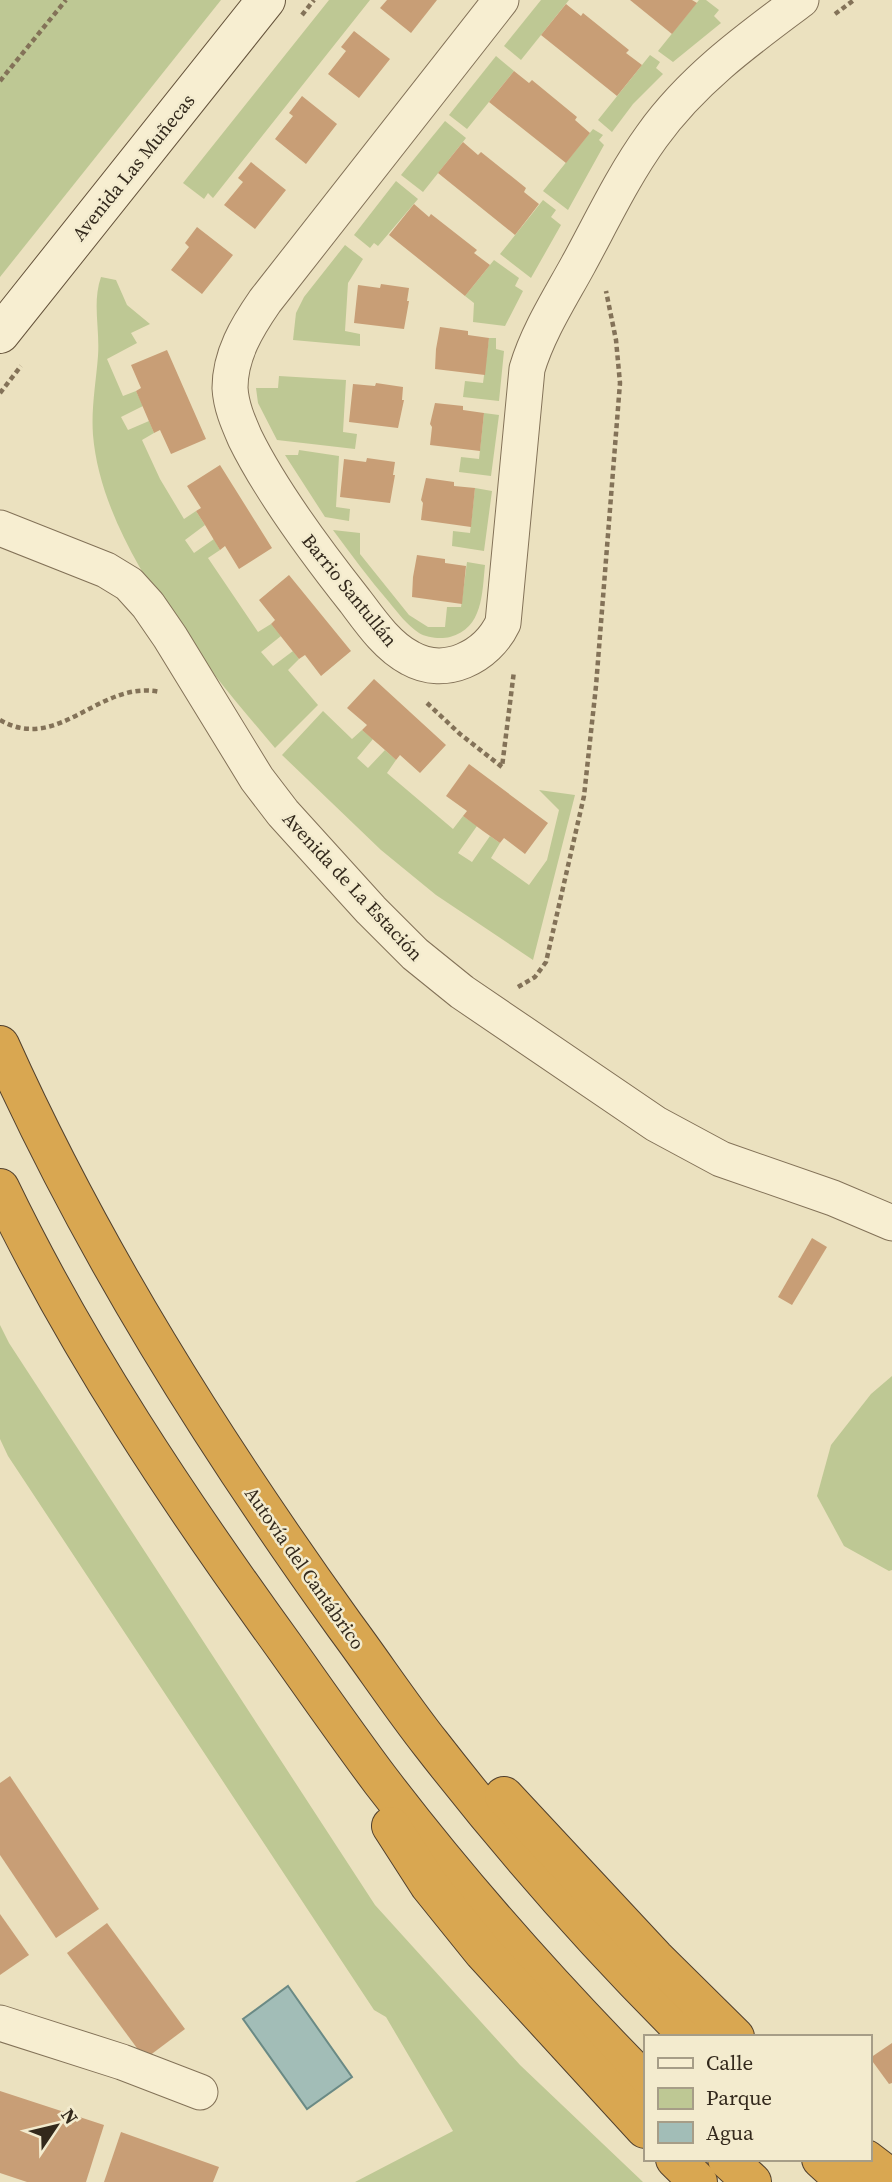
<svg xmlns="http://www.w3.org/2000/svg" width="892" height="2182" viewBox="0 0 892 2182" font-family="'Source Serif 4',serif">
  <rect width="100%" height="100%" fill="#ebe1bf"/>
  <g fill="#bec894">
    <path d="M0,0H221L0,277Z"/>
    <path d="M329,0H370L213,198L208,193L204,199L183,183Z"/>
    <path d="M541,0H569L521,60L504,46Z"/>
    <path d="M699,0H706L719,10L714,16L721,23L673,62L658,51Z"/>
    <path d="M650,55L660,62L656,68L663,74L633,104L612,132L598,120Z"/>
    <path d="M496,56L514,71L467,129L449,115Z"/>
    <path d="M445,121L466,138L423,192L401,175Z"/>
    <path d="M593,129L603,135L599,140L604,145L568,210L543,191Z"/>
    <path d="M396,181L418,199L378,246L374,243L370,248L354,235Z"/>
    <path d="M543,200L556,210L551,217L561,225L531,278L500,254Z"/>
    <path d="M345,245L363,259L348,283L345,331L360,334V346L293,340L296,313L304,297Z"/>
    <path d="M494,260L519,278L515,286L523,291L505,326L473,322L474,303L465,296Z"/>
    <path d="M101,277L116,280L127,305L150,324L131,333L137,343L107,359L123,396L136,391L143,406L121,417L128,430L149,421L154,433L142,440L160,479L184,519L196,511L205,525L185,540L194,553L214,539L220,550L208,558L258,632L271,624L281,636L261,652L273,666L293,651L299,659L288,670L318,705L275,748C206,666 102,546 93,435C91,409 96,382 98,356C100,328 92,303 101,277Z"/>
    <path d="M489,338H496V349L504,351L499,401L463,397L465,381L483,383Z"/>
    <path d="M279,376L346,380L343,432L357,434L355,449L277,440L258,403L256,388H278Z"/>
    <path d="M484,413L499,415L491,476L459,472L461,457L479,459Z"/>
    <path d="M299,450L339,456L336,507L350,509L349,521L325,517L285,455H298Z"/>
    <path d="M475,488L492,491L484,551L452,546L453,531L470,533Z"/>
    <path d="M333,530L360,533V554L409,615L428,627H445L447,607H461L467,562L485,565C482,594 483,628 450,637C441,639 427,638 419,633C407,625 398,613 389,602C369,579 351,554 333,530Z"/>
    <path d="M323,711L352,739L362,730L373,739L357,758L368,768L385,750L396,760L387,773L453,829L463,816L477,826L458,853L472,862L490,836L500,843L491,858L529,885L547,860L559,810L539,790L575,795L533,960L436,895L381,850L282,755Z"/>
    <path d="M0,1325L9,1343L375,1905L520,2065L643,2182H355L453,2131L386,2017L374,2010L8,1456L0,1439Z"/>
    <path d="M892,1376V1570L889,1571L844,1546L817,1496L831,1445L871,1394Z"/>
  </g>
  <path fill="#a2bdb7" stroke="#6a8a85" stroke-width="2" d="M288,1986L352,2077L307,2109L243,2019Z"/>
  <g fill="#c89e76">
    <path d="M387,0H437L411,33L380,8Z"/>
    <path d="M630,0H692L697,3L672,34Z"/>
    <path d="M566,4L581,16L583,13L629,50L626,53L642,65L617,96L541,35Z"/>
    <path d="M354,31L390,59L359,98L328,74L346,51L341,47Z"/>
    <path d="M514,71L529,83L532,80L577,117L575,120L590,133L566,163L489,102Z"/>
    <path d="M302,96L337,124L306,164L275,139L293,116L289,113Z"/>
    <path d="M463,142L478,155L481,152L526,188L524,192L539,204L515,235L438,173Z"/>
    <path d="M251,162L286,190L255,229L224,205L243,182L238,178Z"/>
    <path d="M414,204L429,217L431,214L477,250L474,253L490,265L465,296L389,235Z"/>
    <path d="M197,227L233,255L202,294L171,270L189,247L185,243Z"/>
    <path d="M381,284L409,288L407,301H409L404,329L354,323L358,285L380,288Z"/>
    <path d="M440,327L468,331V335L489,338L485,375L435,369L436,349Z"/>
    <path d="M167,350L206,439L171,454L160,430L154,433L136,391L141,388L131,365Z"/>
    <path d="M376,383L403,387L402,400H404L398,428L349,422L353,384L375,386Z"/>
    <path d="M435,403L463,406V410L484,413L480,451L430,445L432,427L430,424Z"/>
    <path d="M367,458L395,462L393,475H395L390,503L340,497L344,459L366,462Z"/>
    <path d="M220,465L272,548L239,569L225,546L220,550L205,525L196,511L201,508L187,486Z"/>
    <path d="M426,478L454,482V486L475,488L471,527L421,520L423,503L421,500Z"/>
    <path d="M417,555L445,559V563L466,566L462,604L412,597L413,577Z"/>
    <path d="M289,575L351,651L321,676L305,655L299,659L271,624L275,620L259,600Z"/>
    <path d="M374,679L446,745L420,773L400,755L396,760L385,750L362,730L367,725L347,708Z"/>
    <path d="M469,764L548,823L525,854L504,838L500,843L483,831L463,816L467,811L446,796Z"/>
    <path d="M812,1238L827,1247L792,1305L778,1297Z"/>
    <path d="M10,1776L99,1909L56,1938L0,1855V1783Z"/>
    <path d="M0,1914L29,1955L0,1975Z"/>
    <path d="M107,1923L185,2029L145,2059L67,1953Z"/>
    <path d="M892,2043V2083L889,2084L870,2058Z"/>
    <path d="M0,2091L104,2125L86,2182H27L0,2173Z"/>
    <path d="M121,2132L219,2167L213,2182H104Z"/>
  </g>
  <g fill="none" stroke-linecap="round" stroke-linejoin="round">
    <g stroke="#837258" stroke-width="37">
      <g id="street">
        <path d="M501,0L265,301C247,327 230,355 230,388C231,406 238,422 245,438C272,493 317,553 355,601C370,621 387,646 410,658C445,678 487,657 503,623L527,369C538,332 560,298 578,265C602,221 623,176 652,136C692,80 747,40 801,0"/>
        <path d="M0,528L106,570L129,584L148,605L170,637L257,779L283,813L371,910L415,954L462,992L656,1124L721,1159L833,1198L892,1223"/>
        <path d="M0,2023L122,2062L200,2092"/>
      </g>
    </g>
    <g stroke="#65533b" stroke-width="40">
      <path id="secondary" d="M0,334L266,0"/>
    </g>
    <g stroke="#51402d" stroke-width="40">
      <g id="highway">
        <path d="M0,1045C93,1252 213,1442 345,1626C374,1665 401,1706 431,1744C511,1847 597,1945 690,2037"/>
        <path d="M0,1188C78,1350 179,1501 284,1646C316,1691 348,1737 381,1781C462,1887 551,1987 645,2082"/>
        <path d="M504,1796L655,1958L735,2037"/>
        <path d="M391,1826L429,1885L483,1952L645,2129"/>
        <path d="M675,2159L698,2182"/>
        <path d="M727,2159L752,2182"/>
        <path d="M821,2159L846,2182"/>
        <path d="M866,2159L892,2179"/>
      </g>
    </g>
    <g stroke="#837258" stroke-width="4.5" stroke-dasharray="5 3.5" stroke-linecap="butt">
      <path d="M835,14L854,0"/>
      <path d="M302,15L314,0"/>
      <path d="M0,81L66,0"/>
      <path d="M0,393L21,366"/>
      <path d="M427,703L460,734L502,767L514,671"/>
      <path d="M0,720C59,754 100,679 160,692"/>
      <path d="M518,987L535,977L546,962L584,796L596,686L620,383L616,340L606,291"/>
    </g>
    <use href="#street" stroke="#f7eed1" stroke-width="35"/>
    <use href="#secondary" stroke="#f7eed1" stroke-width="38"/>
    <use href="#highway" stroke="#d9a751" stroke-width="38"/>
  </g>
  <g text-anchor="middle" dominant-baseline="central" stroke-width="5" stroke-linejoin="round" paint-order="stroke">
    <g font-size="19" fill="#33291c" stroke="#f3ebce">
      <text transform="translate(133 167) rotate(-51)">Avenida Las Muñecas</text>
      <text transform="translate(350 590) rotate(51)">Barrio Santullán</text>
      <text transform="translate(353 886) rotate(47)">Avenida de La Estación</text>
      <text transform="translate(305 1568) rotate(55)">Autovía del Cantábrico</text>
    </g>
  </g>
  <rect x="644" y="2035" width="228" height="126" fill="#f3ebce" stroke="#a69d87" stroke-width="2"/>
  <rect x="658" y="2058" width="35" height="10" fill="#f7eed1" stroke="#a69d87" stroke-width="2"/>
  <text x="706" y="2070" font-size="21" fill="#33291c">Calle</text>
  <rect x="658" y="2088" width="35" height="21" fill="#bec894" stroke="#a69d87" stroke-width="2"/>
  <text x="706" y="2105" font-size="21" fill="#33291c">Parque</text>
  <rect x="658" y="2122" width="35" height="21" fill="#a2bdb7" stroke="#a69d87" stroke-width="2"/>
  <text x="706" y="2140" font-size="21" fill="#33291c">Agua</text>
  <g transform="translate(56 2126) rotate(55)" stroke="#f3ebce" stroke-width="5" paint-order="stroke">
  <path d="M0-5L12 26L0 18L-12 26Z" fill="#33291c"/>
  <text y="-10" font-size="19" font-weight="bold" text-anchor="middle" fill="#33291c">N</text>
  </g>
</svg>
